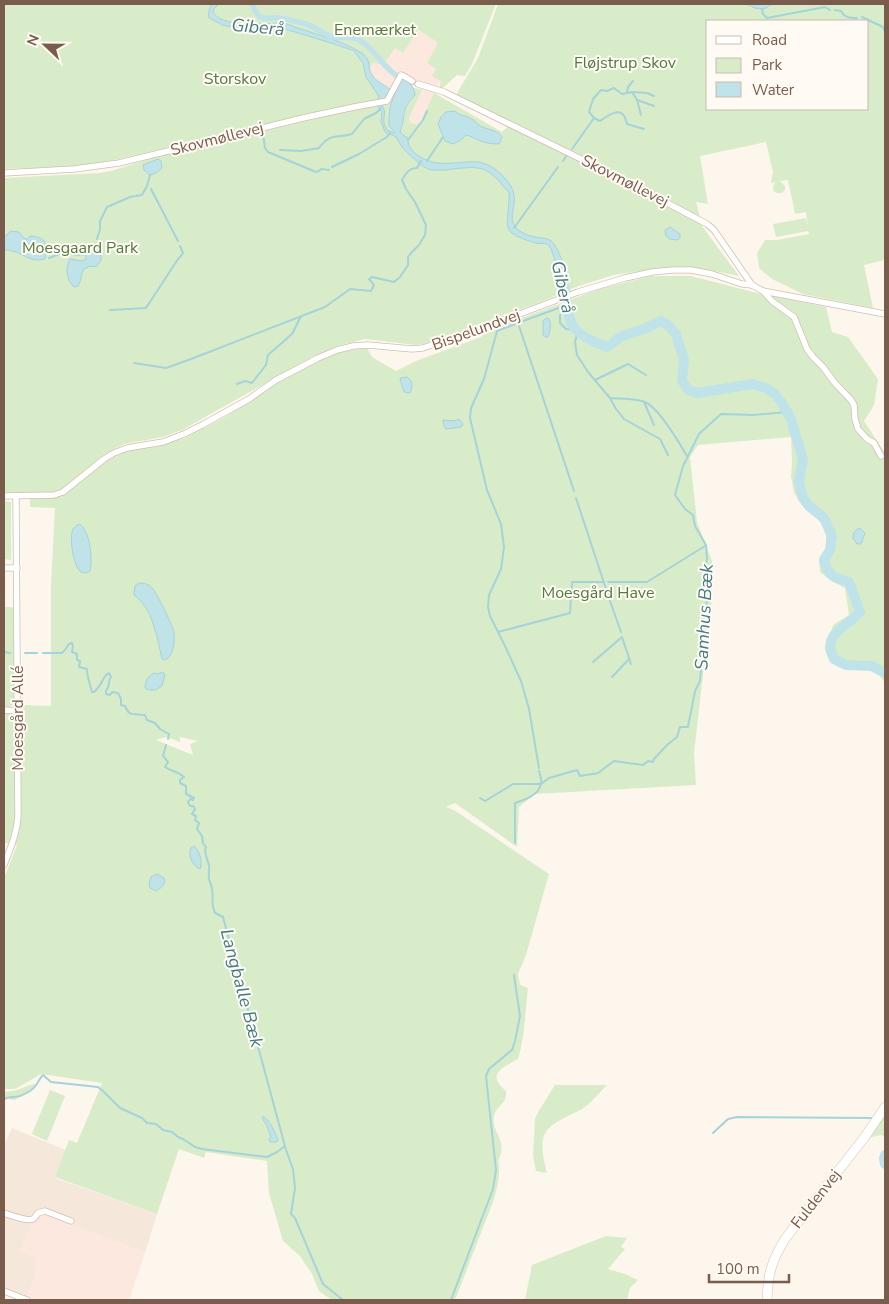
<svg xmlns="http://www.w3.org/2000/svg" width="889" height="1304" viewBox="0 0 889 1304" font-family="'Nunito Sans',sans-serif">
  <rect width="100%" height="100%" fill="#fdf6ec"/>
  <path fill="#f5e8da" d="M12,1128L66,1150L55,1178L157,1214L145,1253L43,1214L21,1251L38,1257V1269L27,1297L4,1289V1145Z"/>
  <g fill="#fde8e0">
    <path d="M417,30L438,43L436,69L441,81L434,93L420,123L415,124L410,122L409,118L422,90L410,84L391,89L378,81L371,74L369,69L373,63L384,65L395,48L403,53Z"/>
    <path d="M43,1214L145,1253L129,1300H34L27,1297L38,1270L33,1267L37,1257L20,1251L31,1225Z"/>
  </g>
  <g fill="#d8ecc9" fill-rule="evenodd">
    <path d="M4,4H212C209,9 208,12 209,18L237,28L275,26L328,42L354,52L363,63L366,77L378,95L379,100L348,105L110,161L87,166L4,169Z"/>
    <path d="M219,4H496L472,64L465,76L457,75L442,89L439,88L441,81L432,76L436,69L427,63L438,43L418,30L403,53L395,48L384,65L373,63L369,69C372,47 321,37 305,31C299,29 293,26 287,24C271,21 216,30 213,10Z"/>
    <path d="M498,4H747L751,8H769L772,4H885V262L884,260L864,265L873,308L803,294L772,279L759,268L757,253L765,240H777L809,234L808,231L776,237L773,224L806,218L808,227L806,212L795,214L788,180L780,181L785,186V190L782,193H776C772,190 772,186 776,182L771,183L773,172L766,142L700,156L708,204L696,202L700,217L459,98L457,93L478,58ZM708,21H868V109H708Z"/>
    <path d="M414,88H416L422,90L409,118L410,122L415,124L420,123L434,93L502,132L508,126L699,222L739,276L692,267H671L613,275L576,287L538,303L423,344L416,345L365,339L337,346L312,357L182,430L163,437L124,444L103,455L62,490L50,493L4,494V178L99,173L111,171L162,155L391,101L389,116L391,128L403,135L400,132L403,126L405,111L410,101L415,95Z"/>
    <path d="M651,276H691L753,292L826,307L832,332L848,337L878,379L874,405L864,421L885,453V683L877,672L868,670L846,668L835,664L826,650L833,625L849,615L845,588L830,580L820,572L819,558L826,548V536L823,525L812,513L802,505L794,493L791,476L792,462L791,437L698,445L690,457L697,522L712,561V598L694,753L696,785L535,794L519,807L517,847L455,803L446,807L454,810L549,874L526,955L518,974L520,985L528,988C525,1012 525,1036 518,1059C502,1068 486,1074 506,1091C506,1094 506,1097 505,1099C503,1105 495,1108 494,1116C491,1134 509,1140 498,1161L499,1163C500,1177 497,1189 493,1202L455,1300H332L319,1291L312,1274L300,1256L283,1241L269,1193L267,1161L206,1152L204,1158L179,1149L157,1214L55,1177L69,1140L77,1143L102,1083L41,1074L15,1089H4V878L17,845L4,843V713L12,714L24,705L51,706V584L55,508L30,507V498H53L67,492L104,463L116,456L130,450L159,445L185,438L225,417L276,383L325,358L338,352L367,348L372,357L396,371L416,361L481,337L482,333L599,289ZM152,589L174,630L172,653L162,658L153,620L139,598ZM166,737L180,742V737L198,741L190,744L193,755L156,740Z"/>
    <path d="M4,501L11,502V560L4,559Z"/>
    <path d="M4,607H11L14,609L15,701L13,705L9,707H4Z"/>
    <path d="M33,1084L36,1085L15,1100L8,1099L4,1101V1092L17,1090Z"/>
    <path d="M555,1085H607C599,1093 591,1103 582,1109C571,1115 557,1120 548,1129C538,1140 544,1160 547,1173L536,1171L533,1156L535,1119L538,1112Z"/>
    <path d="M50,1090L65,1096L47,1141L32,1134Z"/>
    <path d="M885,1114V1137L881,1135L868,1138L874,1132Z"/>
    <path d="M606,1236L627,1238L621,1247L625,1249L608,1269L625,1274L638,1280L630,1288L627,1300H525L532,1265Z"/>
  </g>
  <g fill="#bfe3e8" stroke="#a5d3da">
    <path d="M212,4H219L213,10C216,30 271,21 287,24C310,33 343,40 363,54C372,61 367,68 372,75C376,81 384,85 390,89L391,92L386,98L379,100L378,95L366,77L363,63L354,51L328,42L275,26L237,28L222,25L209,18C208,12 209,9 212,4Z"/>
    <path d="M747,4H772C766,11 754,10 747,4Z"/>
    <path d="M402,77C409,81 414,86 415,95C411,99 407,104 405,110C403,117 404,123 400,132L403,135L408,138C408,140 408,143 409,145C410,149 414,152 416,154C433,167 448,163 468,162C473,162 478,161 483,163C495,167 512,181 514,195C516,204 509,217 514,225C518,233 532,237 541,238C542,238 547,239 548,239C560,244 568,279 568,292L564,294C563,287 553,249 549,246C546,242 539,244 535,243C527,240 511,236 508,228C506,220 510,203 509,193C485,163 481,166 445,170C439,170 431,171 426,168C419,164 407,153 402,147C400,144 398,140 396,137C393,135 388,134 385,132L381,121L382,113L377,105H382C387,114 383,114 384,123C385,125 386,128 387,130L394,133V131L389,126C388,106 394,94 402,77Z"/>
    <path d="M455,111C460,116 465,115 470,118C474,120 477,123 480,126C488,130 497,129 502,137L499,144C492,144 484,143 478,140C473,138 471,136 466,135L461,140L453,144L445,141L438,124L441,117L446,112Z"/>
    <path d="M158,159L161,161L162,168L156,173L150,175L144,170L143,165Z"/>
    <path d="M670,227L680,234V238L677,240L670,239L666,236L665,230Z"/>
    <path d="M11,231L19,232L25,239H27L30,236C47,237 47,244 45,259C29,263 26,254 12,251C10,250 7,250 4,250V237Z"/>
    <path d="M93,243L99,245L98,251L101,256V260L97,266C94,267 91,266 88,267C80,269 82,281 78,286L74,287C66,280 65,266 70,259L82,261L86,259V254Z"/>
    <path d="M546,318L549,319C552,325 550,330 548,337H545L543,335V321Z"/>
    <path d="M407,377C413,381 413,386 410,393L404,392C403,389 400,380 400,378Z"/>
    <path d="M459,419L463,424L461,427L446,429L444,426L443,420L454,421Z"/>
    <path d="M79,524C90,529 93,560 90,571L86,573C82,572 81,573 79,570C73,563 69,537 73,529C75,526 76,526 79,524Z"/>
    <path d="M860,528L865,533L861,544H857L853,538C853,532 855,530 860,528Z"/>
    <path d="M139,583C144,583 149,584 153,589C157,594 173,626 174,632C175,641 174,656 165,660L162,659C157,637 153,609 134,595L135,586Z"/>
    <path d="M163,672L165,675L162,686L156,690H148L145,688C145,681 148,676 154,673L158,674Z"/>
    <path d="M194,846C200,851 203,863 200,869C192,865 188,856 191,848Z"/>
    <path d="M157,874L164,878C166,885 162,887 156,891L150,888L149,883L151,877Z"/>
    <path d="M263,1116C271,1122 274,1131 278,1140L277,1142H270L269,1139L271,1137L267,1126L262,1118Z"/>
  </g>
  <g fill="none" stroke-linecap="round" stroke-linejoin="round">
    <g stroke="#a5d3da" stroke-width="2">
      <path d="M762,9L763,14L767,18L825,7L830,10"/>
      <path d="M835,10L841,11C845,18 849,18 857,18"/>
      <path d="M862,17L883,27L885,32"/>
      <path d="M627,92L628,87L633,81"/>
      <path d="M632,92L647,93L654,96"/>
      <path d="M637,100L654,106"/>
      <path d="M641,115L637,100L632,92L622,94L614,88L607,91L601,90L593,99L589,112L594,118L600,121C606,117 618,107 624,116C626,118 626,121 627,124L644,129"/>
      <path d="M408,140L423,120L427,111"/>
      <path d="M572,149L594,118"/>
      <path d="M280,150L301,151L319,148C331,132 336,139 352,134L364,119L376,113L381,108"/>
      <path d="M171,155L261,133L263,134L265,148L268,152L316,172L319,171L321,169L329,170"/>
      <path d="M427,161L443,137"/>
      <path d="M563,161L567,155"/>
      <path d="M332,167L359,154L387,137L390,133"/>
      <path d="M151,189L178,241"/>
      <path d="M514,228L558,167"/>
      <path d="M97,239L100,229V221L107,207L130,197L142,195L147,186L150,175"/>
      <path d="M49,258L65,252L77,255L86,254"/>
      <path d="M567,305L560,315V323L566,329L577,330"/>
      <path d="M110,310L146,308L178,259L180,257L183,253L180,246"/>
      <path d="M523,321L567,305"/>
      <path d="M578,331L575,342L577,355L588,372L610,398C621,399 635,398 645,402C658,407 680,444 687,456"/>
      <path d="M134,363L166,368L191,359L325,307L350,289L371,291L374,285L369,279L372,277L394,282L400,277L408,265V257L411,253L419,245L425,235L426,225L415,202L406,189L402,180C406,173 409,168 417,168L421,161"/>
      <path d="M595,380L628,364L646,375"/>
      <path d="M237,384L245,381L252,383L266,365L268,355L292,334L301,316"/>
      <path d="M610,398L616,409L624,419L660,439L668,455"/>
      <path d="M644,402L654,425"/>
      <path d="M576,498L608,595"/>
      <path d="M608,582H647L705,546"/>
      <path d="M610,601L621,632"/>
      <path d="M498,632L570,613L572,582H604"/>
      <path d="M4,652L10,653"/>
      <path d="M25,653H37"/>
      <path d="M43,653H62L64,651L69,644L72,643L73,646L72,652L77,654V660L80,661L79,667L87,669C87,677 90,684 92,692H94C103,685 102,676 109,673L111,677C107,682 111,685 106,691V694L110,695L112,692L118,693L121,699V705L125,706C130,718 134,713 145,715L147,720L155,723L160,729L169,734L168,739"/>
      <path d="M593,662L622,637L631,664"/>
      <path d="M612,677L629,659"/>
      <path d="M166,745L163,756L168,762L165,767C171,771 179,772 184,777L180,780V783L186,786V794L194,798L193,800L190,799L188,802L190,806H193L195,809L192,814L196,816L195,820L199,823L197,829L202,836L203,843L206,847C203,853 208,859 209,866C210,870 208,873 209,878C209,882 212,885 212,889C214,899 210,902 215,913L223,917L286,1150L293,1169L295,1188L291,1214L295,1218L323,1284L343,1300"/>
      <path d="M539,768L529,709L521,681L505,646L490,616L488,607L489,595L501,569L504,547L501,524L487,490L470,418L471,408L484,379L497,331L518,323L574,491"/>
      <path d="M480,798L485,801L513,784H541L549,778L577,770L580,776L598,773L614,761L643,765L648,761L653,762L654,759L667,745L677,737L680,727H688L695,691L700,681L707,600L702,583L707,559L706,545L695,526L693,515L685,509L675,495L683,466L699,434L721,414L754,415L788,412"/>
      <path d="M515,843V803C524,800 540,795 541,783C542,780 540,774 539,771"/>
      <path d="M4,1099C9,1096 14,1098 20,1096C25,1094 33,1090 36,1085C39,1081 40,1078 43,1075L51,1082L98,1087L104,1092L120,1108L142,1118L147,1123L156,1124L163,1130L172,1132L178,1137L183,1139L195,1147L202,1149L267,1157L277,1152L285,1146"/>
      <path d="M713,1133L728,1119L737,1117L873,1118"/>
      <path d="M451,1300L493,1189L496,1170L486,1076L489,1069L512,1050L515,1041L520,1016L514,975"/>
    </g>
    <path stroke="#bfe3e8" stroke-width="5.5" d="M252,4C254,8 256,14 260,17C266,20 273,17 279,18C288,19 298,22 306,24C316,27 324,35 334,37C343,39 353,35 361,41C376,51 382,66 397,76"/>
    <g stroke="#bfe3e8" stroke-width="10">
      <path d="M564,286C567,298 566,310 571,322C575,334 595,343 607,347L622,336L644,329L661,321L668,325L676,334L684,360L682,380L688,390L697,393L753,384L766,388L775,394L782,403L791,419L803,460L799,482L803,498L809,506L824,518L832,536L830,550L824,560C828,576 834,578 849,582L860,612C850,624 830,630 830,648C830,651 833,656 834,659L846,665L872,666L885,673"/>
      <path d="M885,1155L884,1158L885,1164"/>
    </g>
    <g stroke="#d1beb0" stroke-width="7">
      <g id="street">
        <path d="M418,84L444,92L622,179L707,224L714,230L752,285"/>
        <path d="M4,173L74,169L119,163L303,118L354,107L387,101L401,75H402L412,81"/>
        <path d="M763,291L772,301L794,317L807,349L813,357L823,367L834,382L851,400L854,405L855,419L858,429L867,439L874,443L881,456"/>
        <path d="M4,496L54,495L63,492L104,459L114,453L127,448L163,442L184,434L202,425L249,399L276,380L318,358L337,350L353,346L368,345L412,349L423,348L517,315L578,292L625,278L652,272L673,270H691L712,274L742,284L752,285L763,291L885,314"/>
        <path d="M4,568H17"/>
        <path d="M4,710L18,711"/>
        <path d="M4,865C10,849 17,834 18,816L16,496"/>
        <path d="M4,1213C10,1215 27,1222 33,1219C35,1218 36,1215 38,1213L45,1211L71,1221"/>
        <path d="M4,1291L27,1300"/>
      </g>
    </g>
    <g stroke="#d6c0b0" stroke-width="10">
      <path id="secondary" d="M767,1300C768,1274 771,1262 785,1239L864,1138L885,1107"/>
    </g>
    <use href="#street" stroke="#fff" stroke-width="5.5"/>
    <use href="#secondary" stroke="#fff" stroke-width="9"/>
  </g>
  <g text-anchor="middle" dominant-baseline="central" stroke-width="4" stroke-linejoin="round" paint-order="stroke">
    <g font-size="16" fill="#537a41" stroke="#fffaf3">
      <text x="375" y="30">Enemærket</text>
      <text x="625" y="63">Fløjstrup Skov</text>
      <text x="235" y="79">Storskov</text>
      <text x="80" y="248">Moesgaard Park</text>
      <text x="598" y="593">Moesgård Have</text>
    </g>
    <g font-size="16" fill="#7a5c4d" stroke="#fffaf3">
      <text transform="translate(217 139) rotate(-14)">Skovmøllevej</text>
      <text transform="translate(625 181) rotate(27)">Skovmøllevej</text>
      <text transform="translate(476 330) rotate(-20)">Bispelundvej</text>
      <text transform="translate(18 718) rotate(-90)">Moesgård Allé</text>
      <text transform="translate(816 1199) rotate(-52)">Fuldenvej</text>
    </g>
    <g font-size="18" font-style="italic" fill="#437c86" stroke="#fffaf3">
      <text transform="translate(258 27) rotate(5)">Giberå</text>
      <text transform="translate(563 287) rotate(78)">Giberå</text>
      <text transform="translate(704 617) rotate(-87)">Samhus Bæk</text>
      <text transform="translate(242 988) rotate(75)">Langballe Bæk</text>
    </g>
  </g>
  <rect width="889" height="1304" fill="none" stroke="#7a5c4d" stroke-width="10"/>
  <rect x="706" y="20" width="162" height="90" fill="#fffaf3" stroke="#cabbb1"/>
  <rect x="716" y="36" width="25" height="8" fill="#ffffff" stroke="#cabbb1"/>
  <text x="752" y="45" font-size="15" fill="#7a5c4d">Road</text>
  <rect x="716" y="58" width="25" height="15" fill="#d8ecc9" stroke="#cabbb1"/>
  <text x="752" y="70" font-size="15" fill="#7a5c4d">Park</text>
  <rect x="716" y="82" width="25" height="15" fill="#bfe3e8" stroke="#cabbb1"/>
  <text x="752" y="95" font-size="15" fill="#7a5c4d">Water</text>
  <g transform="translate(45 45) rotate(292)" stroke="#fffaf3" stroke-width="4" paint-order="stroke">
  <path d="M0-4L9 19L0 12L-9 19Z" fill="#7a5c4d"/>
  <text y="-8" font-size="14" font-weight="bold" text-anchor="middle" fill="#7a5c4d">N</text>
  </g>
  <path d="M709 1274v8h80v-8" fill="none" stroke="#7a5c4d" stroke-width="2.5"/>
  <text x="716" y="1274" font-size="15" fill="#7a5c4d" stroke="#fffaf3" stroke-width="4" paint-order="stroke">100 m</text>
</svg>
